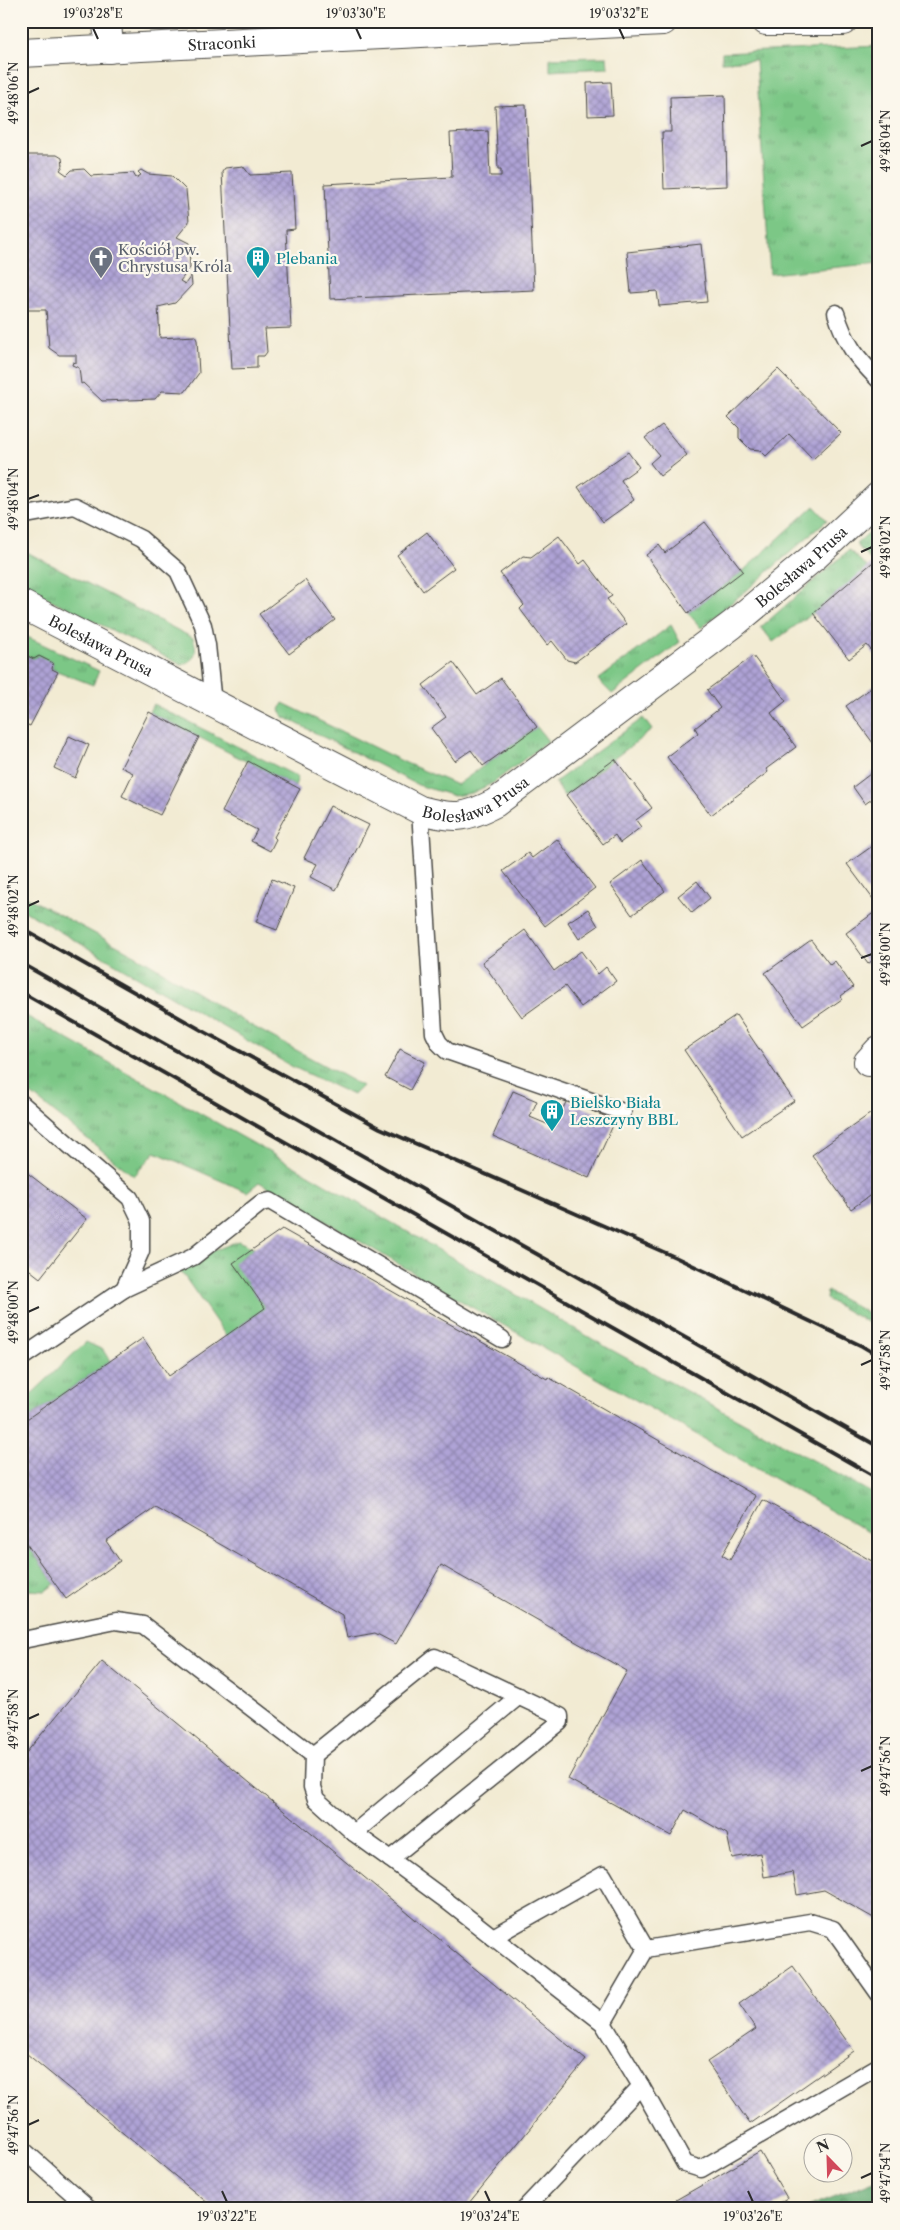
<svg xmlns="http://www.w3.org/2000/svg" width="900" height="2230" viewBox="0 0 900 2230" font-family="'Libre Caslon Text',serif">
  <defs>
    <pattern id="grass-tufts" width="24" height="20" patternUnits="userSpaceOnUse" patternTransform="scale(1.25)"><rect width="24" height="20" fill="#7bc786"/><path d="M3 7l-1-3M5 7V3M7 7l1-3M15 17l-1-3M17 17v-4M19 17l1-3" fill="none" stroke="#65a26e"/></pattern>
    <pattern id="forest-crowns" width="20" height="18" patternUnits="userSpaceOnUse" patternTransform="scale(1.25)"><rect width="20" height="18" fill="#64ac73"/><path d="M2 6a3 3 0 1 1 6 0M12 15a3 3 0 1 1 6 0" fill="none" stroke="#538c5f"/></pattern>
    <pattern id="building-cross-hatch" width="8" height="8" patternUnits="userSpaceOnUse" patternTransform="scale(1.25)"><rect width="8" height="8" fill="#afa3d6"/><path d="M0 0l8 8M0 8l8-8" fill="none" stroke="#8f85ae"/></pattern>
  </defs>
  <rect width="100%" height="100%" fill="#fbf7ec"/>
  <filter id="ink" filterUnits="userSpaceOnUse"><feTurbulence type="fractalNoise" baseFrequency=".02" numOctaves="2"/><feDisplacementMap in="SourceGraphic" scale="10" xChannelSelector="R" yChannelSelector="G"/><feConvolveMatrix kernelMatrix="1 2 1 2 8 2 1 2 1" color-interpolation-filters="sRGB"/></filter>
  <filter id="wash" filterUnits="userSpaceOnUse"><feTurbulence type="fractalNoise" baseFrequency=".0096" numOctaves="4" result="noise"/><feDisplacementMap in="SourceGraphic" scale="20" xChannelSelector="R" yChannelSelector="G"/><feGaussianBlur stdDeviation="1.12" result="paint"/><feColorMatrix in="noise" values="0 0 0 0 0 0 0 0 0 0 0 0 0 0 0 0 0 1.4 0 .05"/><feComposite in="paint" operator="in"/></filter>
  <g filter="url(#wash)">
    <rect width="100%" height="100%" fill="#f2ebd3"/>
    <g fill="url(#grass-tufts)" stroke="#537958">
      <path d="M879,46V57L874,58L879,100V263L770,274L756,60L722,62V53Z"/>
      <path d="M607,57L608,68L550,71V58Z"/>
      <path d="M814,506L827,520L760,579L701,628L688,613L743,571Z"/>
      <path d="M879,524V557L873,563L856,544Z"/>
      <path d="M21,549L193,638C198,651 196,660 182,665L21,585Z"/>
      <path d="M849,550L868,568L813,613L773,642L761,627Z"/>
      <path d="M671,625L680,642L612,694L598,680Z"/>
      <path d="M21,634L99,671L93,685L52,669L53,663L39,656L34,659L21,653Z"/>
      <path d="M283,703L406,763L457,785L537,727L548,741L493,783L472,793L454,796L418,785L284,717L280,710Z"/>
      <path d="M153,704L298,777L295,786L149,712Z"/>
      <path d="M643,718L652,730L564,796L555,782Z"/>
      <path d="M21,894L146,961L243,1021L362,1086L353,1095L291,1066L21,909Z"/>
      <path d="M21,1013L308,1174L608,1348L879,1497V1538L468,1305L259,1182L247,1192L155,1152L134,1176L21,1086Z"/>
      <path d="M238,1241L254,1248L234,1263L265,1308L226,1336L180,1270L201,1256Z"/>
      <path d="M827,1291L879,1319V1329L826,1299Z"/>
      <path d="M86,1342L103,1350L110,1361L21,1423V1404Z"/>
      <path d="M21,1536L55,1584L45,1591L27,1590L21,1583Z"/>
    </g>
    <path fill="url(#forest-crowns)" stroke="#486c4f" d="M879,2179V2209H803Z"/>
    <g id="blocks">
      <g fill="url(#building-cross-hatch)">
        <path d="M611,82L613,115L588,116L587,83Z"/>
        <path d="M725,95L727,186L664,189L662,132H671L670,97Z"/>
        <path d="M526,105L534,290L330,299L325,184L452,177L450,133L488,131L490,176H501V169H498L495,106Z"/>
        <path d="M21,155H57L62,158L63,166L60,170L67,175L72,170L84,169L91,176L133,173L136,178L141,175L138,172L141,170L148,174L172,176L186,190L189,222L177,237L189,243L190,268L180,281L185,284L191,276L192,285L175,303L158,307L160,338L195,336L197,340L199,373L185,392L162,391L155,399L102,401L83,383L81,384L79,368L72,365L73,362L76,363V355H59L49,348L46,310H21Z"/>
        <path d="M243,166L250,175L292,173L295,229L286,230L291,328L265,329L267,352L264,356H257V368L232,369L222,172L225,168Z"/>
        <path d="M701,244L707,302L659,306L657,291L631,293L627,252Z"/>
        <path d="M778,369L841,433L813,459L789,434L766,456L760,450L750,449L739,438V428L728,417Z"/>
        <path d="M662,425L687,455L660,476L650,463L659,455L645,438Z"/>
        <path d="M628,452L639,467L621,480L634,500L603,522L578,487Z"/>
        <path d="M705,522L743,571L688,613L646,555L659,545L665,553Z"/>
        <path d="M427,532L454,568L423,591L397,555Z"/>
        <path d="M559,536L580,564L585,560L612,596L607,599L626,624L575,662L567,660L552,641L547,645L520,609L524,605L500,573L523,556L531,557Z"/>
        <path d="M879,557V652L875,655L867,645L849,659L813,613Z"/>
        <path d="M305,580L335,620L289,654L259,614Z"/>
        <path d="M21,653L34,659L39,656L53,663L52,669L58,672L30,726L21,722Z"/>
        <path d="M753,656L786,701L771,713L796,747L766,769L768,772L711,815L667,757L698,733L695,728L720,708L707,690Z"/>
        <path d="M453,662L477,695L501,678L537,727L483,766L471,750L455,761L431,728L446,717L423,685Z"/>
        <path d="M874,686L879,693V738L873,743L846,706Z"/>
        <path d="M149,712L199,737L160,815L122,796L133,773L121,767Z"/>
        <path d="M69,736L89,745L75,778L54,768Z"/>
        <path d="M615,759L652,808L636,820L641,827L620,843L615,835L603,844L566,795Z"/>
        <path d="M248,761L300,789L274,837L276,839L270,851L251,841L257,830L222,812Z"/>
        <path d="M874,771L879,778V794L865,804L853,787Z"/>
        <path d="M330,806L369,825L336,890L311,877L318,864L304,858Z"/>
        <path d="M557,839L595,888L545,926L503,871L528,853L532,858Z"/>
        <path d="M878,842L879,844V907L847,864Z"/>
        <path d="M642,860L665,891L632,915L610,884Z"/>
        <path d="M272,879L294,888L277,930L256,922Z"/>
        <path d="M697,881L710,898L692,913L678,896Z"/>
        <path d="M588,909L598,926L579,939L568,922Z"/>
        <path d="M879,909V955L868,964L846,933Z"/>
        <path d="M525,930L554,971L581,951L598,974L606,967L616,981L581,1007L565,986L522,1017L482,962Z"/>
        <path d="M811,940L830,965L835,961L853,987L841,996L842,999L803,1026L765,973Z"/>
        <path d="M736,1015L794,1101L742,1136L684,1050Z"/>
        <path d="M400,1049L425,1062L410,1090L385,1077Z"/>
        <path d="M513,1091L537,1101L530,1117L554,1127L567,1100L615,1121L589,1178L493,1136Z"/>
        <path d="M874,1111L879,1118V1189L851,1209L812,1155Z"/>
        <path d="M21,1168L87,1219L40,1278L21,1263Z"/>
        <path d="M282,1229L547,1379L548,1377L756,1496L722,1555L730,1560L763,1500L879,1565V1921L824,1890L797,1895L793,1872L764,1877L760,1853L732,1858L727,1834L685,1810L671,1836L568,1779L627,1671L441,1565L396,1644L375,1633L347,1638L342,1614L155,1507L106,1541L120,1561L66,1599L21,1536V1469L25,1466L21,1462V1423L143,1338L169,1376L265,1308L233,1263Z"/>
        <path d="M102,1661L586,2060L464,2209H215L21,2049V1759Z"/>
        <path d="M793,1966L854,2051L750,2124L707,2062L756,2029L739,2004Z"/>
        <path d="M760,2152L787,2198L769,2209H660Z"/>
      </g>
    </g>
  </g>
  <g filter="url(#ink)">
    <use href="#blocks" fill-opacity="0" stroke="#494844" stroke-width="1"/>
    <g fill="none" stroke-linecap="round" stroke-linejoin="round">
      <g stroke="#494844" stroke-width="19">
        <g id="lane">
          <path d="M836,313C846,345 856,357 879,380"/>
          <path d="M21,516L75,506L141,539L178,571L203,625L207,645L213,704"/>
          <path d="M420,810L434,1033L439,1043L447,1051L623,1112"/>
          <path d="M21,1103L130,1198L141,1221V1251L124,1289L21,1358"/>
          <path d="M124,1289L193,1257L261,1203L270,1201L502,1339"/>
          <path d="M21,1643L23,1640L116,1621L143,1625L313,1755L435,1657L560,1716V1722L390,1859L443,1898L603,2023L641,2086L524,2209"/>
          <path d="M313,1755L312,1787L316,1799L354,1833L519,1696"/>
          <path d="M354,1833L390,1859"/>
          <path d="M493,1937L603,1875L646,1949"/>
          <path d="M603,2023L646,1949L810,1922L833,1929L879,1994"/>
          <path d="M641,2086L685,2164L701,2169L879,2066"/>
          <path d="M21,2148L90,2209"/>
        </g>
      </g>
      <g stroke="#494844" stroke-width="30">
        <g id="street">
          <path d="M107,21L109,49"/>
          <path d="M766,21H843"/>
          <path id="s1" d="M21,53L663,21"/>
          <path id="s2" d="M21,604L420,810C454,819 464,819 495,803L732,625L815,556L879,496"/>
          <path d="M868,1062L879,1050"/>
        </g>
      </g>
      <use href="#lane" stroke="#fff" stroke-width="16"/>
      <use href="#street" stroke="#fff" stroke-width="28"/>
      <g stroke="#2b2b2b" stroke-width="4">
        <path d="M21,928L203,1031L380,1128L675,1257L862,1346L879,1356"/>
        <path d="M21,963L879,1447"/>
        <path d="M21,992L879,1479"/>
      </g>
    </g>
  </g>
  <path fill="none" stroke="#2b2b2b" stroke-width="2" d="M93,28L98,39M356,28L361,39M619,28L624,39M28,93L39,88M861,146L872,141M28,499L39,495M861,552L872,547M28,906L39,901M861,958L872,954M28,1312L39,1307M861,1365L872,1360M28,1719L39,1714M861,1771L872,1766M28,2125L39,2120M861,2178L872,2173M222,2191L227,2202M485,2191L490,2202M748,2191L753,2202"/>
  <defs>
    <g id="church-pin" transform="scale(1.25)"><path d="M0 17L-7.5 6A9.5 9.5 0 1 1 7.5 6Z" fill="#6b7280" stroke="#fbf7ec"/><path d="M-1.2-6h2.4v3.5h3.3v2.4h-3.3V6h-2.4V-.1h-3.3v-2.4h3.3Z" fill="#fff"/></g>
    <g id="building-pin" transform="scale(1.25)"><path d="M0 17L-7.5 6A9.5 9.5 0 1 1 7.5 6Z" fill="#0f9aa8" stroke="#fbf7ec"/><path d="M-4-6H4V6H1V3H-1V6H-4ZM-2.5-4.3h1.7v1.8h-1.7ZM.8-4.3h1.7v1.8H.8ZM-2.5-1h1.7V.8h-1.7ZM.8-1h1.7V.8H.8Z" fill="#fff"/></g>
  </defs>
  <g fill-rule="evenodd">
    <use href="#church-pin" x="101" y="258"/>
    <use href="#building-pin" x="258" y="258"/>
    <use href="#building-pin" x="552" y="1111"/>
  </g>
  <g text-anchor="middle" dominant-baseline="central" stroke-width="4.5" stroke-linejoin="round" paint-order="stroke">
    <g font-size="15" fill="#2b2b2b" stroke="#fbf7ec">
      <text stroke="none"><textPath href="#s1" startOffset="201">Straconki</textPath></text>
      <text stroke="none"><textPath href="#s2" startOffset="914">Bolesława Prusa</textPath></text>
      <text stroke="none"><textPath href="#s2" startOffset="90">Bolesława Prusa</textPath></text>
      <text stroke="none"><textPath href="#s2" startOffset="509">Bolesława Prusa</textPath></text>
    </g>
    <g font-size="15" fill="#5b616d" stroke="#fbf7ec" text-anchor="start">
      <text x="118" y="249">Kościół pw.<tspan x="118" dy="17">Chrystusa Króla</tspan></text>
    </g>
    <g font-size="15" fill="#0d838f" stroke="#fbf7ec" text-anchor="start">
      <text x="276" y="258">Plebania</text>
      <text x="570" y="1102">Bielsko Biała<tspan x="570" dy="17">Leszczyny BBL</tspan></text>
    </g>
  </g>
  <rect width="900" height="2230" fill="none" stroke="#fbf7ec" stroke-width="55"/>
  <g transform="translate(828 2158) rotate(337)"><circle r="24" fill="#fbf7ec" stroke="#a8a59f"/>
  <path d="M0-4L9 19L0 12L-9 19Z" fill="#d1495b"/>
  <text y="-8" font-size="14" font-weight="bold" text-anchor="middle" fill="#2b2b2b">N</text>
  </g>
  <rect x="28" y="28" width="844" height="2174" fill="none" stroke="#2b2b2b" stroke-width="2"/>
  <g font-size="12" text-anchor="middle" fill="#2b2b2b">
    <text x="93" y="18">19°03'28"E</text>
    <text x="356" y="18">19°03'30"E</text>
    <text x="619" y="18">19°03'32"E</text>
    <text transform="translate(14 93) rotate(-90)" y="4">49°48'06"N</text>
    <text transform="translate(886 141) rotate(-90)" y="4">49°48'04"N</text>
    <text transform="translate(14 499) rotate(-90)" y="4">49°48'04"N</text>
    <text transform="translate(886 547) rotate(-90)" y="4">49°48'02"N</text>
    <text transform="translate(14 906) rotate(-90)" y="4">49°48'02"N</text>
    <text transform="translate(886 954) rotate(-90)" y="4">49°48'00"N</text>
    <text transform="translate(14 1312) rotate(-90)" y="4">49°48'00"N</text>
    <text transform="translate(886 1360) rotate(-90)" y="4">49°47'58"N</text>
    <text transform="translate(14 1719) rotate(-90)" y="4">49°47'58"N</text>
    <text transform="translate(886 1766) rotate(-90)" y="4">49°47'56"N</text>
    <text transform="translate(14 2125) rotate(-90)" y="4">49°47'56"N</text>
    <text transform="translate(886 2173) rotate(-90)" y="4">49°47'54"N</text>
    <text x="227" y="2221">19°03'22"E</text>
    <text x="490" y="2221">19°03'24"E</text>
    <text x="753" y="2221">19°03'26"E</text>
  </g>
</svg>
